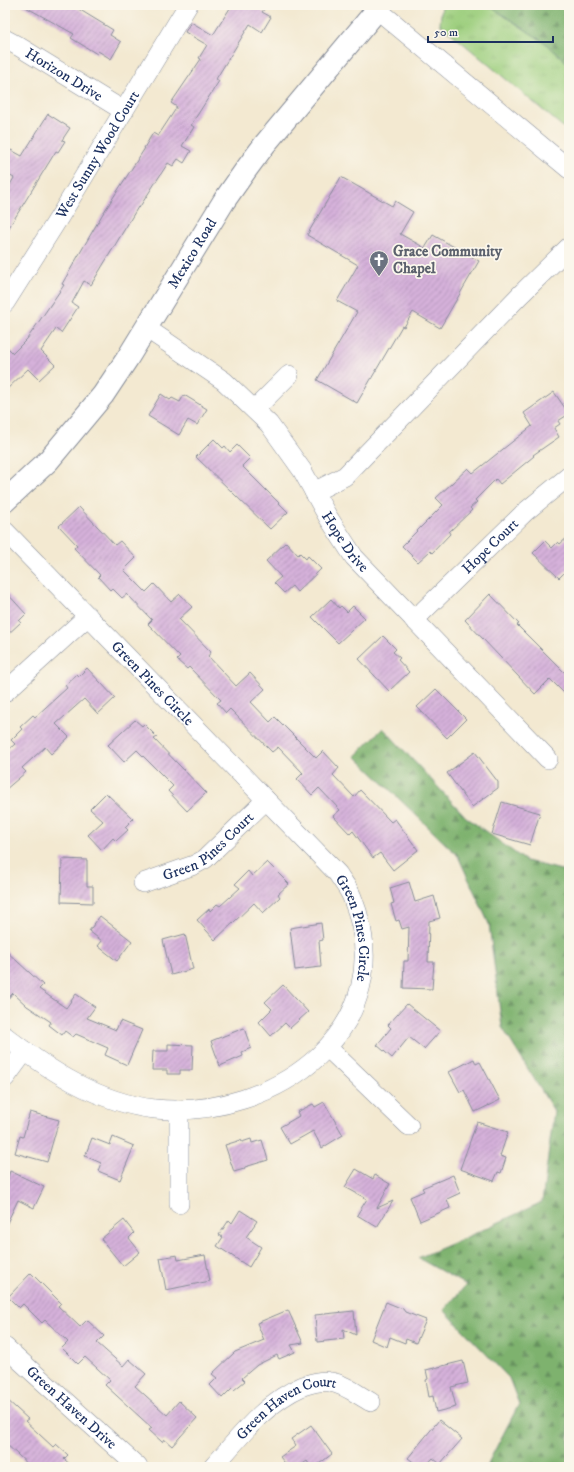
<svg xmlns="http://www.w3.org/2000/svg" width="574" height="1472" viewBox="0 0 574 1472" font-family="'IM FELL DW Pica',serif">
  <defs>
    <pattern id="grass-tufts" width="24" height="20" patternUnits="userSpaceOnUse"><rect width="24" height="20" fill="#9ecf7f"/><path d="M3 7l-1-3M5 7V3M7 7l1-3M15 17l-1-3M17 17v-4M19 17l1-3" fill="none" stroke="#88b270"/></pattern>
    <pattern id="forest-firs" width="22" height="20" patternUnits="userSpaceOnUse"><rect width="22" height="20" fill="#7eb26e"/><path d="M5 1l3.5 6h-7zM16 11l3.5 6h-7z" fill="#66915e"/></pattern>
    <pattern id="building-hatch" width="6" height="6" patternUnits="userSpaceOnUse"><rect width="6" height="6" fill="#d5b1da"/><path d="M-1 1l2-2M0 6l6-6M5 7l2-2" fill="none" stroke="#ac90b4"/></pattern>
  </defs>
  <rect width="100%" height="100%" fill="#fbf7ec"/>
  <filter id="ink" filterUnits="userSpaceOnUse"><feTurbulence type="fractalNoise" baseFrequency=".025" numOctaves="2"/><feDisplacementMap in="SourceGraphic" scale="8" xChannelSelector="R" yChannelSelector="G"/><feConvolveMatrix kernelMatrix="1 2 1 2 8 2 1 2 1" color-interpolation-filters="sRGB"/></filter>
  <filter id="wash" filterUnits="userSpaceOnUse"><feTurbulence type="fractalNoise" baseFrequency=".012" numOctaves="4" result="noise"/><feDisplacementMap in="SourceGraphic" scale="16" xChannelSelector="R" yChannelSelector="G"/><feGaussianBlur stdDeviation="0.9" result="paint"/><feColorMatrix in="noise" values="0 0 0 0 0 0 0 0 0 0 0 0 0 0 0 0 0 1.4 0 .05"/><feComposite in="paint" operator="in"/></filter>
  <g filter="url(#wash)">
    <rect width="100%" height="100%" fill="#f3e9d1"/>
    <path fill="url(#grass-tufts)" stroke="#5c7f6e" d="M442,5H488L544,42L569,64V132L440,24Z"/>
    <g fill="url(#forest-firs)" stroke="#4c7066">
      <path d="M488,5H569V64L544,42Z"/>
      <path d="M383,728L466,817L526,861L569,872V1467H486L519,1404L509,1378L444,1310L466,1285L418,1258L476,1233L542,1202L554,1111L502,1027L489,924L458,856L355,756Z"/>
    </g>
    <g id="blocks">
      <g fill="url(#building-hatch)">
        <path d="M22,5H72L113,30L110,35L121,42L111,59L98,51L97,54L71,38L74,34Z"/>
        <path d="M232,5H267L262,12L271,17L262,32L250,24L216,79L219,81L191,125L194,127L182,146L191,151L184,163L178,159L173,166L168,163L139,208L138,207L91,285L84,281L72,303L78,307L61,333L56,329L41,351L55,365L39,380L28,369L5,391V345L13,353L27,339L64,285L62,284L102,215L145,148H144L153,133L158,136L177,107L171,103L201,59L199,58L207,45L185,32L191,22L213,35Z"/>
        <path d="M48,114L70,128L62,140L65,141L58,152L56,151L5,234V193L14,178L5,173V160L11,150L22,156Z"/>
        <path d="M341,177L392,206L395,201L413,212L400,234L425,248L433,235L479,261L440,328L413,312L404,327L402,326L357,403L317,380L357,312L337,301L358,265L307,235Z"/>
        <path d="M554,392L569,414L558,421L560,424L554,428L559,437L533,455L534,456L500,484L496,479L475,500L477,502L470,508L472,510L449,532L450,534L432,553L430,551L418,562L402,546L443,505L436,498L468,468L473,473L532,426L524,413Z"/>
        <path d="M161,394L170,400L172,398L180,402L184,395L207,409L197,425L188,420L179,435L148,416Z"/>
        <path d="M214,439L223,448L225,446L230,452L237,445L250,458L242,466L288,512L270,529L196,457Z"/>
        <path d="M79,507L115,545L120,541L136,558L124,570L146,592L154,584L171,602L180,594L192,607L179,619L211,652L208,656L236,686L250,673L265,689L251,702L270,722L275,717L316,758L323,751L339,768L333,775L354,797L360,790L391,822L395,819L418,850L393,870L380,853L373,858L353,831L350,834L333,816L340,810L319,788L312,795L297,779L303,773L278,747L272,752L230,709L226,713L217,703L221,700L189,667L187,669L177,660L180,657L148,624L152,620L127,594L122,598L112,588L110,590L98,577L100,575L74,548L77,545L59,526Z"/>
        <path d="M569,536V568L559,578L533,553L545,541L552,548L558,542L560,544Z"/>
        <path d="M286,542L298,555L300,553L306,559L308,556L321,569L297,592L292,586L284,593L274,583L281,577L266,561Z"/>
        <path d="M5,591L26,614L19,621L21,622L5,637Z"/>
        <path d="M490,594L519,624L517,625L569,677V698L550,679L535,694L465,620Z"/>
        <path d="M331,599L339,608L341,606L347,612L353,606L365,618L338,643L312,617Z"/>
        <path d="M383,636L396,649L393,652L400,658L398,660L409,672L389,691L359,659Z"/>
        <path d="M87,668L115,698L98,714L84,699L56,724L69,737L51,754L45,747L22,768L26,772L5,790V753L15,744L11,740L22,729L20,727L33,715L35,717L67,688L65,685L77,674L79,676Z"/>
        <path d="M436,689L466,719L447,738L417,707Z"/>
        <path d="M135,720L142,726L144,724L157,737L154,739L206,793L187,811L168,791L173,786L137,750L124,762L108,745Z"/>
        <path d="M475,752L498,782V788L472,807L447,773Z"/>
        <path d="M106,793L133,819L125,827L128,830L116,841L113,838L102,850L88,835L103,821L90,809Z"/>
        <path d="M502,802L540,813L530,845L492,834Z"/>
        <path d="M62,859L87,860V886H93V903L61,902Z"/>
        <path d="M267,862L289,884L278,894L280,897L263,913L254,903L215,940L197,920L209,909L210,911L217,904L220,906L240,888L235,884L248,871L252,876Z"/>
        <path d="M409,882L415,902L434,896L440,918L429,921L428,962H434L432,989L403,988L404,961H408L409,927L402,929L399,920L396,921L391,904L394,903L390,888Z"/>
        <path d="M100,916L132,941L117,961L98,946L102,941L89,931Z"/>
        <path d="M321,923L323,940L319,941L321,967L295,970L290,928Z"/>
        <path d="M185,934L193,969L171,975L163,940Z"/>
        <path d="M5,950L43,985L39,989L66,1008L76,994L95,1007L87,1018L116,1030L120,1021L142,1030L127,1065L105,1055L108,1048L76,1034L73,1037L65,1031L62,1035L49,1025L51,1022L27,1006L13,993L5,1002Z"/>
        <path d="M283,985L308,1012L290,1028L285,1023L271,1036L259,1022L272,1009L265,1002Z"/>
        <path d="M407,1004L440,1031L424,1049L409,1037L392,1058L377,1045L391,1028L388,1025Z"/>
        <path d="M244,1028L251,1048L242,1052L243,1056L220,1066L211,1041Z"/>
        <path d="M168,1044L193,1045L192,1070H180V1074H167V1070H152L153,1051H168Z"/>
        <path d="M474,1059L476,1064L480,1062L500,1100L475,1112L464,1090L460,1092L449,1072Z"/>
        <path d="M324,1102L343,1135L322,1148L313,1131L290,1144L280,1127L299,1116L297,1112L313,1104L315,1107Z"/>
        <path d="M30,1112L59,1120L47,1162L15,1153L20,1136L23,1137Z"/>
        <path d="M477,1122L508,1132L500,1156L506,1158L501,1173L498,1172L494,1181L460,1169Z"/>
        <path d="M113,1137L134,1146L120,1180L98,1171L101,1163L85,1156L92,1138L110,1145Z"/>
        <path d="M251,1139L252,1143L262,1140L268,1160L245,1167L244,1169L234,1172L225,1145L241,1140L242,1142Z"/>
        <path d="M356,1169L373,1179L375,1175L390,1184L377,1208L393,1201L377,1227L357,1215L367,1199L345,1187Z"/>
        <path d="M10,1171L44,1187L34,1208L18,1200L5,1227V1188Z"/>
        <path d="M453,1175L460,1193L447,1199L450,1208L420,1221L410,1197L424,1191L422,1188Z"/>
        <path d="M240,1210L257,1221L246,1237L261,1247L249,1267L217,1246L223,1237L219,1235L229,1220L232,1223Z"/>
        <path d="M124,1220L134,1233L129,1238L140,1252L123,1266L101,1239Z"/>
        <path d="M177,1255L178,1260L205,1255L210,1281L166,1290L160,1258Z"/>
        <path d="M31,1273L61,1303L58,1306L80,1327L87,1320L104,1336L97,1343L123,1366L129,1359L146,1374L135,1386L167,1415L179,1401L197,1418L172,1446L164,1439L162,1442L149,1430L152,1428L105,1385L110,1380L85,1357L78,1364L62,1348L68,1342L45,1320L42,1323L23,1304L19,1308L8,1297Z"/>
        <path d="M386,1302L403,1309L405,1312L426,1320L416,1343L406,1339L405,1343L390,1337L387,1347L371,1340Z"/>
        <path d="M288,1310L303,1343L291,1345L295,1352L279,1359L277,1355L257,1365L242,1378L245,1381L234,1390L232,1388L222,1398L210,1385L217,1378L212,1374L235,1352L264,1340L257,1323Z"/>
        <path d="M354,1311L356,1335L343,1329L344,1339L317,1342L315,1315Z"/>
        <path d="M463,1361L468,1383L451,1387L456,1407L436,1412L433,1396L429,1397L426,1380L428,1379L426,1370Z"/>
        <path d="M5,1398L28,1419L25,1421L53,1447L56,1444L68,1455L64,1459L73,1467H31L5,1443Z"/>
        <path d="M439,1420L462,1439L440,1464L433,1458L425,1467H420L408,1458Z"/>
        <path d="M311,1425L332,1454L315,1467H311L307,1461L298,1467H288L280,1457L296,1446L291,1439Z"/>
      </g>
    </g>
  </g>
  <g filter="url(#ink)">
    <use href="#blocks" fill-opacity="0" stroke="#878c98" stroke-width="1"/>
    <g fill="none" stroke-linecap="round" stroke-linejoin="round">
      <g stroke="#878c98" stroke-width="20">
        <g id="minor">
          <path d="M372,5L569,169"/>
          <path id="s1" d="M5,39L18,46L124,111"/>
          <path id="s2" d="M5,303L60,216L188,5"/>
          <path id="s3" d="M146,328L224,381L269,424L302,470L328,517L354,557L548,759"/>
          <path d="M255,409L289,375"/>
          <path d="M314,492L345,476L519,296L569,247"/>
          <path id="s4" d="M5,531L338,874C342,881 349,889 352,897C405,1028 275,1120 155,1109C99,1103 48,1070 5,1036"/>
          <path id="s5" d="M414,620L525,512L569,476"/>
          <path d="M5,692L88,616"/>
          <path id="s6" d="M143,883L194,865L205,859L266,800"/>
          <path d="M328,1048L409,1126"/>
          <path d="M5,1078L25,1051"/>
          <path d="M179,1110V1204"/>
          <path id="s7" d="M5,1347L138,1467"/>
          <path id="s8" d="M213,1467C241,1436 264,1403 303,1386C312,1383 321,1380 330,1382C345,1384 358,1395 371,1402"/>
        </g>
      </g>
      <g stroke="#878c98" stroke-width="24">
        <g id="major">
          <path id="s9" d="M5,501L48,461L103,395L127,359L224,201L245,171L265,144L381,5"/>
        </g>
      </g>
      <use href="#minor" stroke="#fff" stroke-width="19"/>
      <use href="#major" stroke="#fff" stroke-width="22"/>
    </g>
  </g>
  <defs>
    <g id="church-pin" transform="scale(1)"><path d="M0 17L-7.5 6A9.5 9.5 0 1 1 7.5 6Z" fill="#6b7280" stroke="#fbf7ec"/><path d="M-1.2-6h2.4v3.5h3.3v2.4h-3.3V6h-2.4V-.1h-3.3v-2.4h3.3Z" fill="#fff"/></g>
  </defs>
  <g fill-rule="evenodd">
    <use href="#church-pin" x="379" y="260"/>
  </g>
  <g text-anchor="middle" dominant-baseline="central" stroke-width="3.5" stroke-linejoin="round" paint-order="stroke">
    <g font-size="15" fill="#1b2f5e" stroke="#fbf7ec">
      <text stroke="none"><textPath href="#s1" startOffset="69">Horizon Drive</textPath></text>
      <text stroke="none"><textPath href="#s2" startOffset="175">West Sunny Wood Court</textPath></text>
      <text stroke="none"><textPath href="#s9" startOffset="312">Mexico Road</textPath></text>
      <text stroke="none"><textPath href="#s3" startOffset="297">Hope Drive</textPath></text>
      <text stroke="none"><textPath href="#s5" startOffset="106">Hope Court</textPath></text>
      <text stroke="none"><textPath href="#s4" startOffset="212">Green Pines Circle</textPath></text>
      <text stroke="none"><textPath href="#s6" startOffset="76">Green Pines Court</textPath></text>
      <text stroke="none"><textPath href="#s4" startOffset="536">Green Pines Circle</textPath></text>
      <text stroke="none"><textPath href="#s7" startOffset="90">Green Haven Drive</textPath></text>
      <text stroke="none"><textPath href="#s8" startOffset="98">Green Haven Court</textPath></text>
    </g>
    <g font-size="15" font-weight="bold" fill="#5b616d" stroke="#fbf7ec" text-anchor="start">
      <text x="393" y="251">Grace Community<tspan x="393" dy="17">Chapel</tspan></text>
    </g>
  </g>
  <rect width="574" height="1472" fill="none" stroke="#fbf7ec" stroke-width="20"/>
  <path d="M428 36v6h125v-6" fill="none" stroke="#1b2f5e" stroke-width="2"/>
  <text x="434" y="36" font-size="12" fill="#1b2f5e" stroke="#fbf7ec" stroke-width="3" paint-order="stroke">50 m</text>
</svg>
